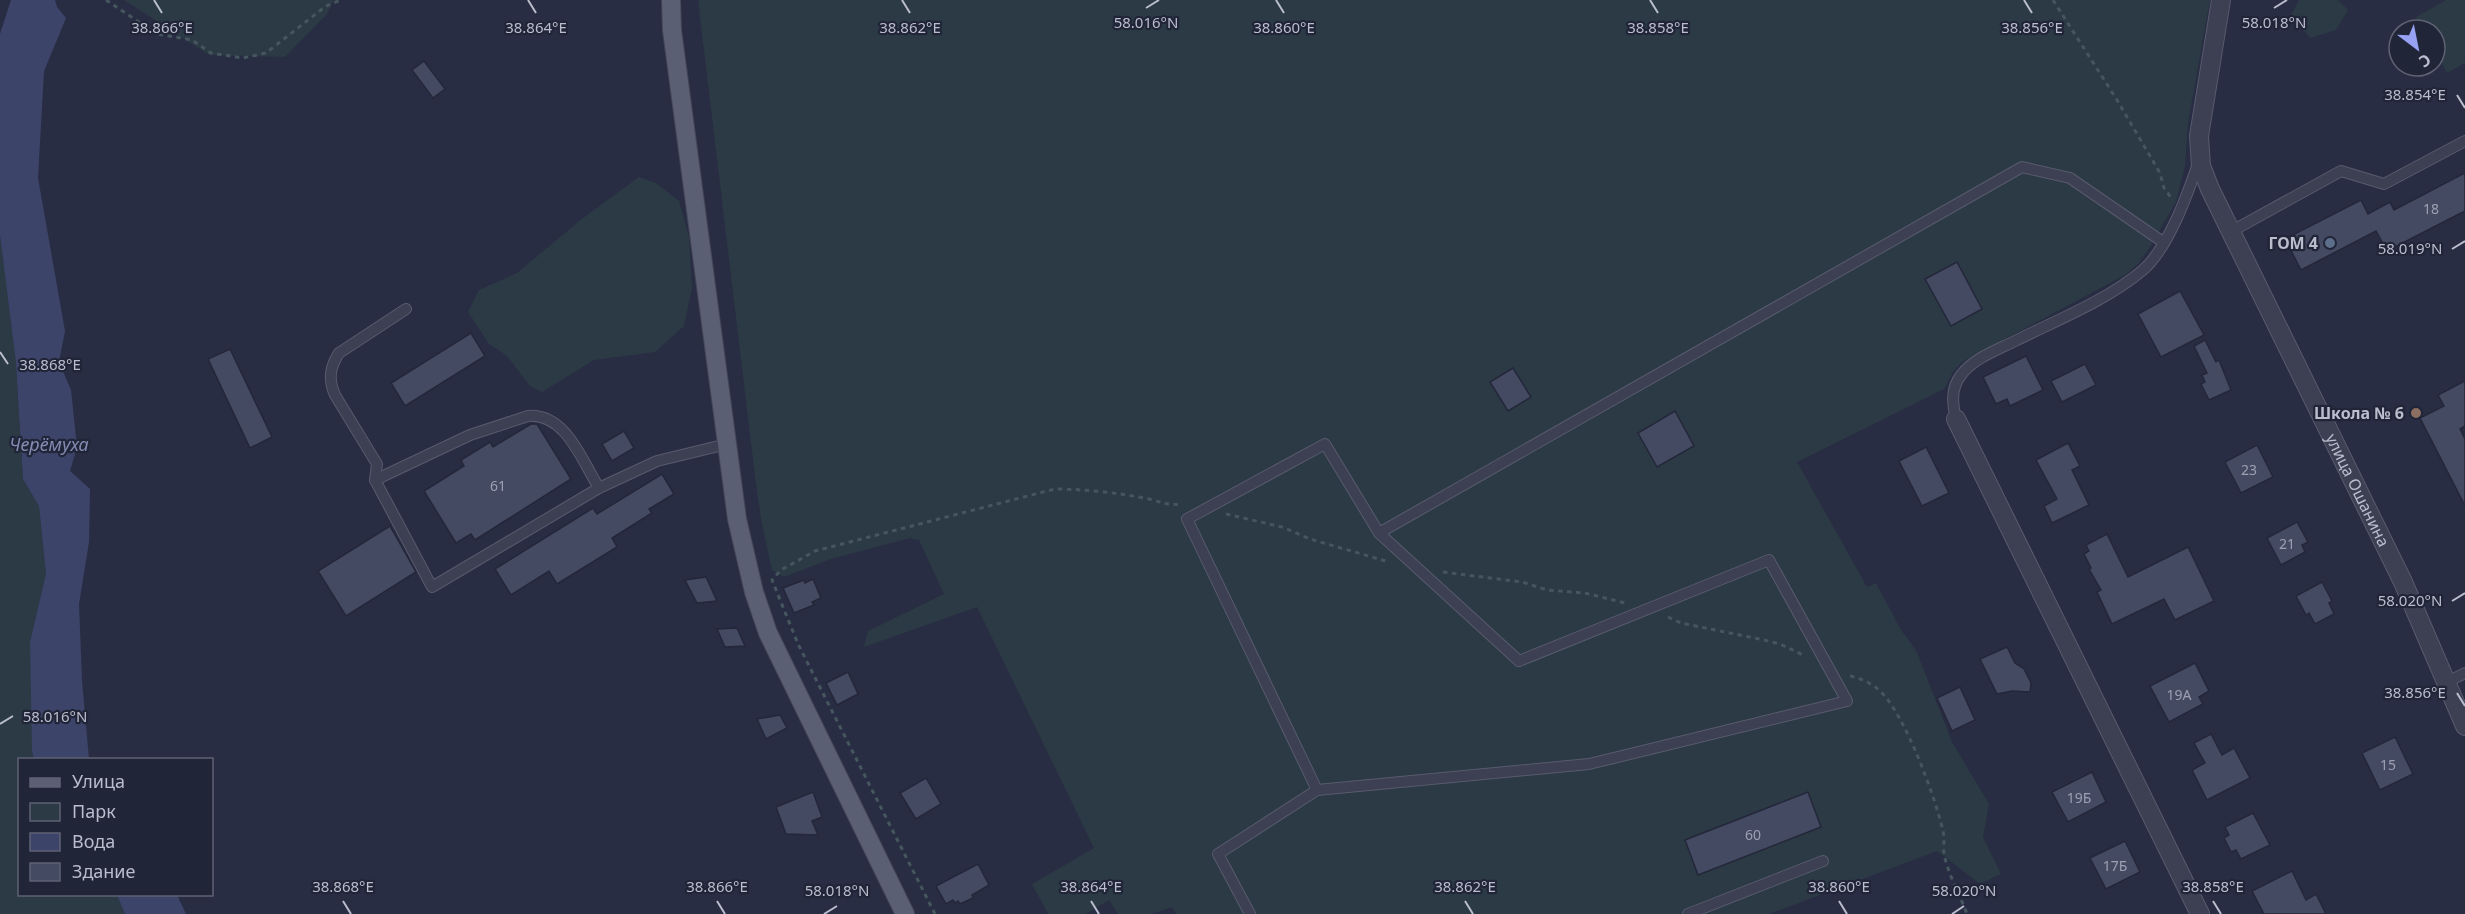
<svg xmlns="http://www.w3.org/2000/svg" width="2465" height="914" viewBox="0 0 2465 914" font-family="'Noto Sans',sans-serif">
  <rect width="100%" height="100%" fill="#292d43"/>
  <g fill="#2b3a44">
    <path d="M124,0H334L327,14L285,57L209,55Z"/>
    <path d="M698,0H2210L2188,123L2185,166L2176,202L2148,250L2138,264L2125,275L1962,362L1953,372L1944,389L1797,462L1867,587L1876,583L1901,630L1916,650L1952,742L1989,804L1983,837L2001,874L1980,884L1937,851L1769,914H1176L1172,907L1152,914H1118L1109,900L1086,914H1048L1032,884L1094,848L977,607L864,647L868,631L944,594L919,540L910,538L831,559L784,577L772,570L761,519L755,476Z"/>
    <path d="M2299,0H2338L2348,10L2336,30L2310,38L2291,15Z"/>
    <path d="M2446,0H2465V63L2447,73L2435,51V30H2423L2416,17Z"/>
    <path d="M639,177L656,183L679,201L689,237L692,288L684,326L655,352L594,360L542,392L530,386L506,355L489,344L468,312L479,290L517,273L583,218Z"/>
    <path d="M0,235L16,363L23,479L39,506L46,574L30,642L34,759L20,760V894L117,895L125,914H0Z"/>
  </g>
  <g fill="#3d446a">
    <path d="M11,0H55L57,7L66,18L44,71L38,178L65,331L59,362L71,390L77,447L70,471L90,489L89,542L79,604L82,681L89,759H34L32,751L30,642L46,574L39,506L23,479L16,363L0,235V34Z"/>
    <path d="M117,895H177L186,914H125Z"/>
  </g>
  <g fill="#454a63" stroke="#24273a" stroke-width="1.5">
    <path d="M424,61L445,89L433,98L412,70Z"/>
    <path d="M2465,173V211L2387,251L2376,231L2301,270L2285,239L2361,200L2368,214L2390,202L2394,210Z"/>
    <path d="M1957,262L1982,309L1951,326L1925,279Z"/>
    <path d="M2180,291L2204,335L2161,357L2138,314Z"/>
    <path d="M471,333L485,356L405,406L391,383Z"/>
    <path d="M2205,340L2216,362L2219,360L2231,390L2209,400L2201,384L2205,382L2202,375L2207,373L2194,346Z"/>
    <path d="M230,349L272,437L250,448L208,359Z"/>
    <path d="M2026,356L2043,390L2010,406L2007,399L1996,404L1983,377Z"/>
    <path d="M2085,364L2096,385L2062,402L2051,381Z"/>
    <path d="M1513,368L1531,397L1508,411L1490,382Z"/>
    <path d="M2465,381V426L2460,429L2465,439V506L2420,418L2444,406L2438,395Z"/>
    <path d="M1675,411L1694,446L1657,467L1638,433Z"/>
    <path d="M531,424H537L571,479L475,540L471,534L456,543L424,491L464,466L461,460L490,442L493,447Z"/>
    <path d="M624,431L634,448L612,461L602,444Z"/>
    <path d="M2068,443L2080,466L2072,470L2089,505L2052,523L2044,506L2057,499L2036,460Z"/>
    <path d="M2257,445L2273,477L2241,493L2225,462Z"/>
    <path d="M1926,447L1949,493L1922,506L1899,461Z"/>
    <path d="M662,474L674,494L649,509L652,513L612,538L617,547L557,584L549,571L511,595L495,569L593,508L597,514Z"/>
    <path d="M2297,522L2308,542L2302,545L2305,552L2281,565L2267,538Z"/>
    <path d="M390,526L416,572L346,616L318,571Z"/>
    <path d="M2107,534L2128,577L2188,547L2214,601L2175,620L2164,599L2112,624L2097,592L2101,590L2089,569L2091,568L2084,554L2089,551L2086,545Z"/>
    <path d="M706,577L717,601L697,603L685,580Z"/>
    <path d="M813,579L821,598L812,602L814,605L794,613L783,588L804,580L805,583Z"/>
    <path d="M2322,582L2332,601L2329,603L2334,614L2315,624L2309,613L2306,615L2296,596Z"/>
    <path d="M737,628L745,646L725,647L717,629Z"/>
    <path d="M2007,647L2015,663L2024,669L2031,683L2030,692L2012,691L1997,694L1980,659Z"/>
    <path d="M2195,663L2209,691L2199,697L2203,704L2169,722L2150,686Z"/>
    <path d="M848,672L858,694L837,705L826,683Z"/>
    <path d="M1960,687L1975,720L1952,731L1937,698Z"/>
    <path d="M780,715L787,728L766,739L757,719Z"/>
    <path d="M2211,734L2222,755L2234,748L2250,778L2207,800L2192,770L2205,763L2194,743Z"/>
    <path d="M2395,737L2413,774L2380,790L2362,753Z"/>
    <path d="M2092,772L2106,802L2068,822L2052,792Z"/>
    <path d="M926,778L941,804L916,819L900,793Z"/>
    <path d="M813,792L822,817L812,821L818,835L786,834L776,807Z"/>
    <path d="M1808,792L1821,827L1698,875L1685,840Z"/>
    <path d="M2253,813L2270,845L2241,859L2236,850L2231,852L2224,838L2229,835L2225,827Z"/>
    <path d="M2125,841L2140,872L2106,889L2090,858Z"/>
    <path d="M978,864L989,885L972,895L973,898L960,904L958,901L955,903L953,900L946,904L936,886Z"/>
    <path d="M2292,871L2306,900L2316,894L2326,914H2264L2252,891Z"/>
  </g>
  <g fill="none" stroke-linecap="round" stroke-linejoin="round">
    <g stroke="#585b6d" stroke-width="12">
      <g id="lane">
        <path d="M2232,231L2341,171L2384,184L2465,141"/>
        <path d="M406,309L339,353C330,367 328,379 335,395L377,464L375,480L432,587L599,488L657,461L727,444"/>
        <path d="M1956,419C1952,403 1951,388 1961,375C1974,358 1997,350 2015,341C2057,320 2106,301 2143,270C2169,247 2188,193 2199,161"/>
        <path d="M1325,444L1379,533L1519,661L1769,560L1847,701L1589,764L1317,790L1187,519Z"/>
        <path d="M375,480L470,435L528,416C566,413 582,461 599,488"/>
        <path d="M1379,533L2022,167L2070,178L2163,242"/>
        <path d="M2447,682L2465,673"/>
        <path d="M1250,914L1218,854L1317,790"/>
        <path d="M1688,914L1823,861"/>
      </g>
    </g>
    <g stroke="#585b6d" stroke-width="20">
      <g id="street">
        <path id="s1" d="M2221,0L2199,136L2201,166L2210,189L2403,582L2465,726"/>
        <path d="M1956,419L2200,914"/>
      </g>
    </g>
    <g stroke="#444759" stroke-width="20">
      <path id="primary" d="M671,0L672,30L737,519L754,592L768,633L905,914"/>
    </g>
    <g stroke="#46565e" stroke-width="3" stroke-dasharray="4.5 4.5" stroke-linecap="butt">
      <path d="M106,0L157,34L192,40L211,53L243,58L266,53L326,6L341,0"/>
      <path d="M2053,0L2117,100L2160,173L2164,188L2172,199"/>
      <path d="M1226,514L1282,527L1310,539L1389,562"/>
      <path d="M1443,572L1522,582L1547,590L1585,593L1625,603"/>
      <path d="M1668,617L1681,623L1764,640L1780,644L1805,656"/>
      <path d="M1850,676C1862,679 1872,683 1882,693C1906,718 1935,796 1943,831C1945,838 1943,846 1944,854C1948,874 1960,895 1967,914"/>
      <path d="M935,914L798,644L772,580L781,570L815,551L1055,489C1083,489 1121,493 1149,499C1161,502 1170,506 1182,504"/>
    </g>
    <use href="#lane" stroke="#3d4053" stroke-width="10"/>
    <use href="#street" stroke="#3d4053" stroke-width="18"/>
    <use href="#primary" stroke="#5b5f73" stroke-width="18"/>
  </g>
  <path fill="none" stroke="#babdcc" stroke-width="2" d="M154,0L162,13M528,0L536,13M902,0L910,13M1276,0L1284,13M1650,0L1658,13M2024,0L2032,13M1146,8L1159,0M2274,8L2287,0M2457,95L2465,108M2452,249L2465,241M0,352L8,364M2452,601L2465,593M2457,693L2465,706M0,724L13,716M343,901L351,914M717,901L725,914M1091,901L1099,914M1465,901L1473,914M1839,901L1847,914M2213,901L2221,914M824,914L837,906M1952,914L1964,906"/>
  <circle fill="#5c6f8a" stroke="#212538" stroke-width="2" cx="2330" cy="243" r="6"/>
  <circle fill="#8d6e63" stroke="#212538" stroke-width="2" cx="2416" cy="413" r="6"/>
  <g text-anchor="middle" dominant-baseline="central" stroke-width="4.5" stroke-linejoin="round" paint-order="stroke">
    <g font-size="14" fill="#9da0b2">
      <text x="2431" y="208">18</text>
      <text x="2249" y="469">23</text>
      <text x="498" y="485">61</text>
      <text x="2287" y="543">21</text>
      <text x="2179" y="694">19А</text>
      <text x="2388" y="764">15</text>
      <text x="2079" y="797">19Б</text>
      <text x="1753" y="834">60</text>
      <text x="2115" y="865">17Б</text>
    </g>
    <g font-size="16" font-weight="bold" fill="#babdcc" stroke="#212538" text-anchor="end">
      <text x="2318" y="243">ГОМ 4</text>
      <text x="2404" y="413">Школа № 6</text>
    </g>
    <g font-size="16" fill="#babdcc" stroke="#212538">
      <text stroke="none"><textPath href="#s1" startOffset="528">улица Ошанина</textPath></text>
    </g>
    <g font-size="18" font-style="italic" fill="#838bb2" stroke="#212538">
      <text x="49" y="444">Черёмуха</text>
    </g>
  </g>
  <g font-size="15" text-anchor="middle" fill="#babdcc" stroke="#212538" stroke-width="4.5" stroke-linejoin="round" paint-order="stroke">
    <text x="1146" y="28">58.016°N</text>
    <text x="2274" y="28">58.018°N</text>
    <text x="536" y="33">38.864°E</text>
    <text x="2032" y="33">38.856°E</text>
    <text x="162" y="33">38.866°E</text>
    <text x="910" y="33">38.862°E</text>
    <text x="1284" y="33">38.860°E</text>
    <text x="1658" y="33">38.858°E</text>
    <text x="2415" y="100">38.854°E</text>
    <text x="2410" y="254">58.019°N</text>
    <text x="50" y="370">38.868°E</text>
    <text x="2410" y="606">58.020°N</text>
    <text x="2415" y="698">38.856°E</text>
    <text x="55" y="722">58.016°N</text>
    <text x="343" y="892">38.868°E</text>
    <text x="717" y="892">38.866°E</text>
    <text x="1091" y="892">38.864°E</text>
    <text x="1465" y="892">38.862°E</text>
    <text x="1839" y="892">38.860°E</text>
    <text x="2213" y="892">38.858°E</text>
    <text x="837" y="896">58.018°N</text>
    <text x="1964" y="896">58.020°N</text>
  </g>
  <rect x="18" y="758" width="195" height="138" fill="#212538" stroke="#5e6273" stroke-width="1.5"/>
  <rect x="30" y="778" width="30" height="9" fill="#5b5f73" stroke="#5e6273" stroke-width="1.5"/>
  <text x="72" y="788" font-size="18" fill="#babdcc">Улица</text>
  <rect x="30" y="803" width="30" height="18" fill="#2b3a44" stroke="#5e6273" stroke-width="1.5"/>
  <text x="72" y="818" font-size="18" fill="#babdcc">Парк</text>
  <rect x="30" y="833" width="30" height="18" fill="#3d446a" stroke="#5e6273" stroke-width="1.5"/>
  <text x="72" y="848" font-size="18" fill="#babdcc">Вода</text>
  <rect x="30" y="863" width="30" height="18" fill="#454a63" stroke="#5e6273" stroke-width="1.5"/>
  <text x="72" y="878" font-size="18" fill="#babdcc">Здание</text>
  <g transform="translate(2417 48) rotate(148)"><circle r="28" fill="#212538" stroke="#5e6273" stroke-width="1.5"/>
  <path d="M0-4.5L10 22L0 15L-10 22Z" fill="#97a2f5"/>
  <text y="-9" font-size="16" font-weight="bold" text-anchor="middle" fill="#babdcc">С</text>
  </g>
</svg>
